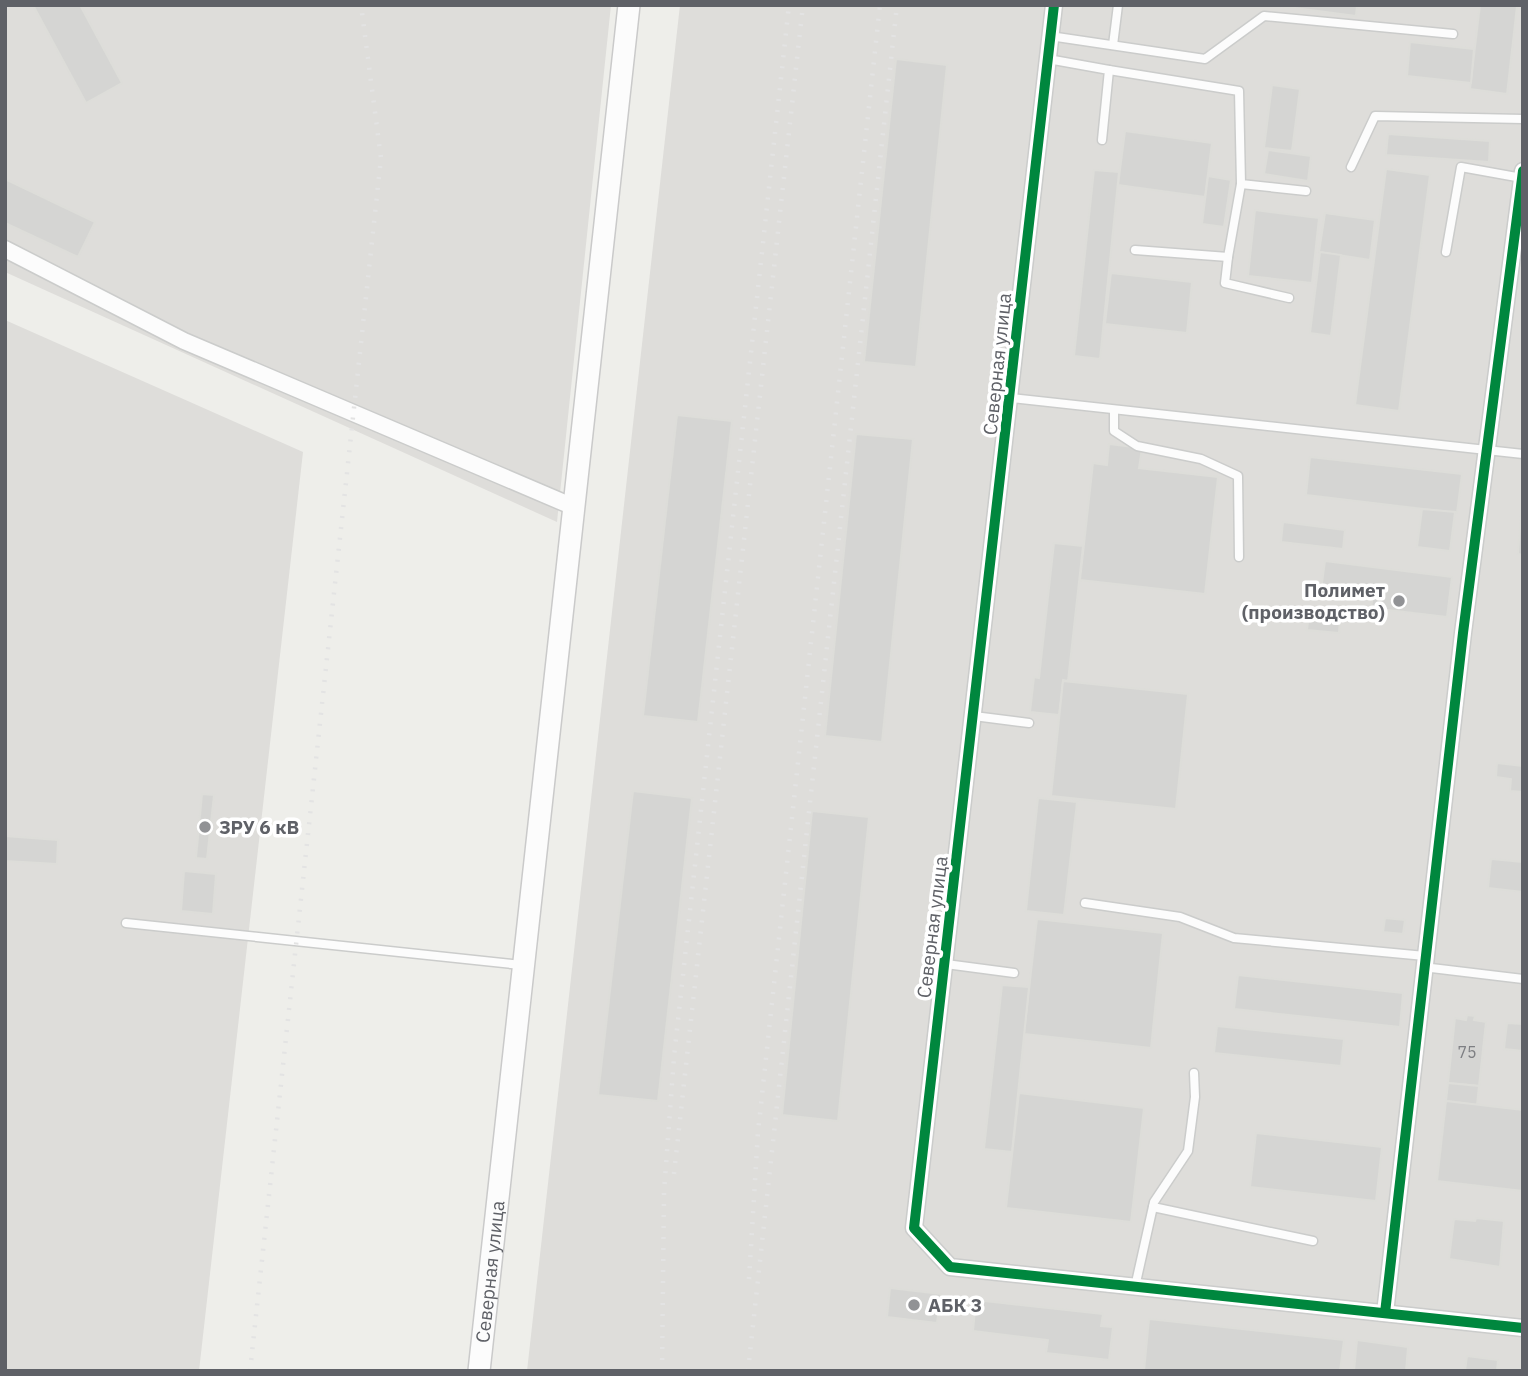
<svg xmlns="http://www.w3.org/2000/svg" width="1528" height="1376" viewBox="0 0 1528 1376" font-family="'IBM Plex Sans',sans-serif">
  <rect width="100%" height="100%" fill="#eeeeea"/>
  <g fill="#deddda">
    <path d="M5,5H611L557,522L5,272Z"/>
    <path d="M680,5H1523V1371H527Z"/>
    <path d="M5,320L303,452L199,1371H5Z"/>
  </g>
  <g fill="#d5d5d3" stroke="#ddddd9" stroke-width="2">
    <path d="M33,5H80L122,83L86,103Z"/>
    <path d="M1272,5H1357L1356,16Z"/>
    <path d="M1480,5L1517,6L1507,94L1470,89Z"/>
    <path d="M1410,42L1474,49L1471,83L1407,76Z"/>
    <path d="M896,59L947,65L916,367L864,362Z"/>
    <path d="M1272,85L1300,89L1292,151L1264,148Z"/>
    <path d="M1125,131L1212,143L1205,197L1118,185Z"/>
    <path d="M1388,134L1490,141L1489,162L1386,155Z"/>
    <path d="M1268,150L1311,156L1308,181L1264,174Z"/>
    <path d="M1386,169L1430,175L1399,411L1355,405Z"/>
    <path d="M1094,170L1119,172L1100,359L1074,356Z"/>
    <path d="M1208,176L1231,180L1224,227L1202,224Z"/>
    <path d="M5,179L95,222L78,257L5,223Z"/>
    <path d="M1255,210L1319,218L1312,283L1248,276Z"/>
    <path d="M1325,213L1375,220L1370,260L1319,252Z"/>
    <path d="M1320,252L1341,255L1331,336L1310,333Z"/>
    <path d="M1111,273L1192,282L1187,333L1105,324Z"/>
    <path d="M677,415L732,421L698,722L643,716Z"/>
    <path d="M856,434L913,439L882,742L825,736Z"/>
    <path d="M1109,444L1142,448L1139,468L1218,477L1205,594L1080,580L1093,463L1107,465Z"/>
    <path d="M1310,457L1462,474L1457,513L1306,495Z"/>
    <path d="M1522,502H1523V555L1518,554Z"/>
    <path d="M1422,509L1455,512L1450,551L1417,547Z"/>
    <path d="M1283,522L1345,530L1343,549L1281,542Z"/>
    <path d="M1054,543L1083,546L1068,681L1063,680L1059,715L1030,712L1034,677L1039,678Z"/>
    <path d="M1325,561L1452,577L1447,617L1371,608L1373,596L1321,590Z"/>
    <path d="M1309,614L1340,618L1339,633L1307,630Z"/>
    <path d="M1063,681L1188,694L1176,809L1051,796Z"/>
    <path d="M1497,763L1523,766V792L1510,791L1511,779L1496,777Z"/>
    <path d="M633,791L692,798L658,1101L598,1095Z"/>
    <path d="M202,794L214,795L207,859L196,858Z"/>
    <path d="M1038,798L1077,802L1064,915L1026,911Z"/>
    <path d="M812,811L869,817L838,1121L782,1115Z"/>
    <path d="M5,836L58,840L57,864L5,861Z"/>
    <path d="M1491,859L1523,862V892L1488,888Z"/>
    <path d="M184,871L216,874L213,914L181,911Z"/>
    <path d="M1385,918L1405,920L1403,934L1383,932Z"/>
    <path d="M1037,919L1163,933L1151,1048L1024,1034Z"/>
    <path d="M1238,975L1403,993L1400,1027L1234,1009Z"/>
    <path d="M1002,985L1029,987L1012,1152L984,1149Z"/>
    <path d="M1467,1015L1475,1016L1474,1020L1486,1022L1479,1086L1448,1083L1455,1018L1466,1020Z"/>
    <path d="M1507,1023L1523,1024V1051L1504,1049Z"/>
    <path d="M1217,1026L1344,1039L1341,1066L1214,1053Z"/>
    <path d="M1448,1083L1479,1086L1477,1105L1446,1101Z"/>
    <path d="M1019,1093L1144,1108L1131,1222L1006,1208Z"/>
    <path d="M1446,1101L1523,1110V1191L1437,1181Z"/>
    <path d="M1256,1133L1382,1147L1376,1201L1250,1187Z"/>
    <path d="M1476,1218L1504,1221L1500,1267L1449,1259L1454,1219L1475,1221Z"/>
    <path d="M890,1288L941,1294L937,1323L887,1317Z"/>
    <path d="M976,1300L1103,1314L1101,1326L1113,1327L1109,1360L1046,1353L1048,1340L973,1331Z"/>
    <path d="M1149,1319L1344,1340L1340,1371H1144Z"/>
    <path d="M1357,1340L1408,1347L1406,1371H1354Z"/>
    <path d="M1467,1356L1498,1360L1497,1371H1465Z"/>
  </g>
  <g fill="none" stroke-linecap="round" stroke-linejoin="round">
    <g stroke="#cbcccb" stroke-width="11">
      <g id="service">
        <path d="M1050,36L1205,59L1264,16L1453,34"/>
        <path d="M1113,45L1118,5"/>
        <path d="M1048,59L1109,70L1102,140"/>
        <path d="M1109,70L1239,91L1241,184L1306,191"/>
        <path d="M1351,167L1375,116L1523,119"/>
        <path d="M1135,250L1228,257L1241,184"/>
        <path d="M1446,252L1461,167L1522,178"/>
        <path d="M1228,257L1225,283L1289,298"/>
        <path d="M1011,398L1523,454"/>
        <path d="M1114,410V431L1137,446L1201,459L1238,476L1239,557"/>
        <path d="M974,716L1029,723"/>
        <path d="M1085,903L1180,917L1234,938L1425,956"/>
        <path d="M126,923L521,965"/>
        <path d="M946,964L1014,973"/>
        <path d="M1423,967L1523,979"/>
        <path d="M1153,1207L1313,1241"/>
        <path d="M1135,1287L1154,1202L1188,1151L1195,1097L1194,1073"/>
      </g>
    </g>
    <g stroke="#cbcccb" stroke-width="19">
      <g id="minor">
        <path d="M1054,5L914,1228L950,1267L1523,1328"/>
        <path d="M5,249L184,341L574,507"/>
        <path d="M1385,1313L1463,633L1523,171"/>
      </g>
    </g>
    <g stroke="#cacaca" stroke-width="24">
      <g id="secondary">
        <path id="s1" d="M479,1371L629,5"/>
      </g>
    </g>
    <use href="#service" stroke="#fcfcfc" stroke-width="8"/>
    <use href="#minor" stroke="#fcfcfc" stroke-width="16"/>
    <use href="#secondary" stroke="#fcfcfc" stroke-width="21"/>
    <g stroke="#e3e3e3" stroke-width="4.5" stroke-dasharray="2 9" stroke-linecap="butt">
      <path d="M674,1174L803,5"/>
      <path d="M749,1279L758,1132L880,5"/>
      <path d="M250,1371L381,158L361,5"/>
      <path d="M662,1371L664,1192L674,1057L789,5"/>
      <path d="M748,1371L897,5"/>
    </g>
    <g stroke="#fff" stroke-width="15">
      <g id="cycleway">
        <path d="M1054,5L914,1228L950,1267L1523,1328"/>
        <path d="M1385,1313L1463,633L1523,171"/>
      </g>
    </g>
    <use href="#cycleway" stroke="#00873e" stroke-width="10"/>
  </g>
  <g fill="#919295" stroke="#fff" stroke-width="2.5">
    <circle cx="1399" cy="601" r="7"/>
    <circle cx="205" cy="827" r="7"/>
    <circle cx="914" cy="1305" r="7"/>
  </g>
  <g text-anchor="middle" dominant-baseline="central" stroke-width="7" stroke-linejoin="round" paint-order="stroke">
    <g font-size="16" fill="#7e7f83">
      <text x="1467" y="1052">75</text>
    </g>
    <g font-size="19" fill="#5f6167" stroke="#fff">
      <text transform="translate(997 364) rotate(-84)">Северная улица</text>
      <text transform="translate(932 927) rotate(-83)">Северная улица</text>
      <text stroke="none"><textPath href="#s1" startOffset="100">Северная улица</textPath></text>
    </g>
    <g font-size="19" font-weight="bold" fill="#5f6167" stroke="#fff" text-anchor="start">
      <text x="1385" y="590" text-anchor="end">Полимет<tspan x="1385" dy="22">(производство)</tspan></text>
      <text x="219" y="827">ЗРУ 6 кВ</text>
      <text x="928" y="1305">АБК 3</text>
    </g>
  </g>
  <rect width="1528" height="1376" fill="none" stroke="#5f6167" stroke-width="14"/>
</svg>
